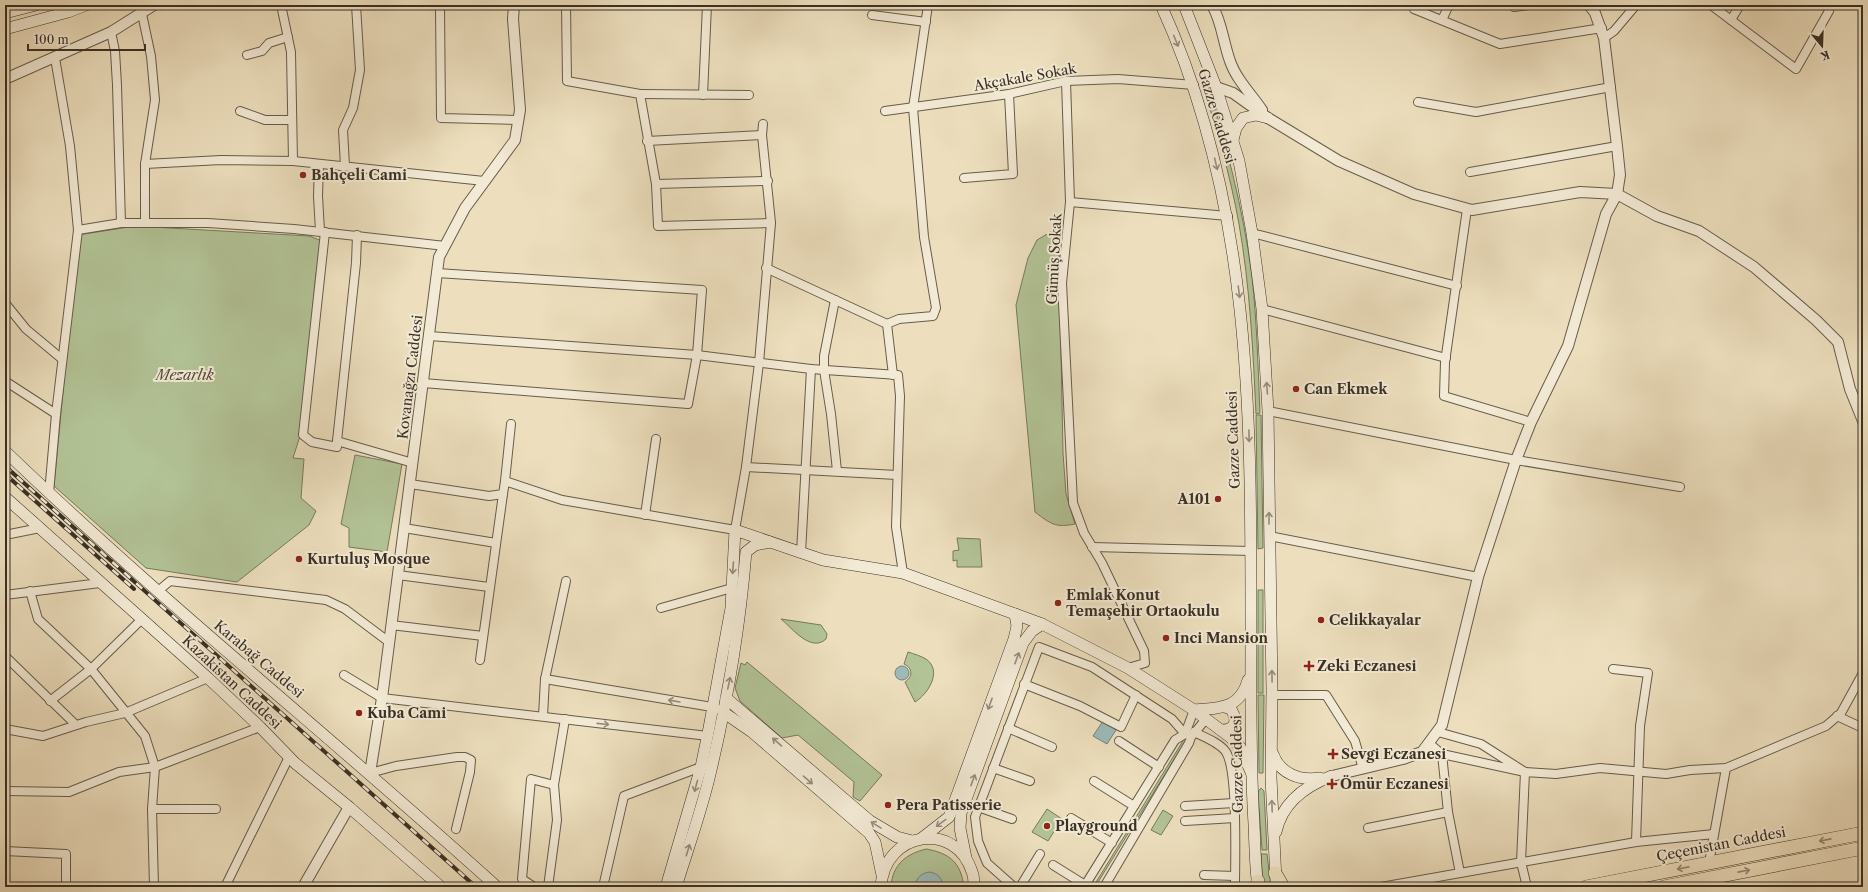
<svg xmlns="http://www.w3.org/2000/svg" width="1868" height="892" viewBox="0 0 1868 892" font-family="'Libre Caslon Text',serif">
  <rect width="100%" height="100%" fill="#eddfbe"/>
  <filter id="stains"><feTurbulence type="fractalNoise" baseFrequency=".005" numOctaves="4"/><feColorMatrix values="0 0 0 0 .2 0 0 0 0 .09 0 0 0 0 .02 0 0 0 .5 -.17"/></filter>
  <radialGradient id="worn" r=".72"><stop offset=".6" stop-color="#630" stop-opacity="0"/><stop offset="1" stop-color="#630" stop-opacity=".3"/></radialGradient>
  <g fill="#b2c396" stroke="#767a5e">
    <path d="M1205,76C1226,142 1243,208 1252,277C1257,322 1258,368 1260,413L1256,414C1253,350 1250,287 1239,224C1230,174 1216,126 1200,78Z"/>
    <path d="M135,226L309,236L322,241L316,274L300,436L293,458L304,459L301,498L316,511L309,525L237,582L146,568L54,486L78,235Z"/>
    <path d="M1054,230L1059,251L1063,453L1066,494L1075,524C1055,528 1051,524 1035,512L1016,305L1028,258L1037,240Z"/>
    <path d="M1256,415H1261L1263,548L1258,549Z"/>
    <path d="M355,455L402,464L387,552L349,547V528L341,524Z"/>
    <path d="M957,538L980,539L982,567H957V560L953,561V551L959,550Z"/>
    <rect x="1258" y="590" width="5" height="103"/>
    <path d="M781,619L821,625L827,634L826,639C811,653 792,628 781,619Z"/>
    <path d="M908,652C914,654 921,656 926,659C943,671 928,694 915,702L905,682C913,677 913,668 904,664Z"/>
    <path d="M747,662L882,775L860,801L853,797L854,782L798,735L782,738L740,701L735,688L741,663L745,665Z"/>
    <path d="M1258,695H1264L1263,773H1259Z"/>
    <path d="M1186,736L1188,737L1095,887H1093Z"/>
    <path d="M1261,788L1264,791L1267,850H1262L1258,792Z"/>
    <path d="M1047,809L1062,819L1048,841L1032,832Z"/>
    <path d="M1163,810L1173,816L1161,835L1151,830Z"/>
    <path d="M926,849C950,853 961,863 964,887H891C892,865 906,854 926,849Z"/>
    <path d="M1261,854H1267L1271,887H1263Z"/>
  </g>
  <g fill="#9bbbba" stroke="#74837e">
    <circle cx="902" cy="673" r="7"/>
    <path d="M1103,721L1116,730L1107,744L1093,736Z"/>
    <path d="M930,872C938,874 943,878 942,887H915C916,878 921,873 930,872Z"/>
  </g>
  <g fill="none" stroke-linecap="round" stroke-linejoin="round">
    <g stroke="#675c4b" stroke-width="10">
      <g id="minor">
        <path d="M281,5L291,52L293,161"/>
        <path d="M440,5L441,118L518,120"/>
        <path d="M566,5L567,81L640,94L656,184L658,226L771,223"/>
        <path d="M1711,5L1796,69L1829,11"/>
        <path d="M1514,7L1529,5"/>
        <path d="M1414,9L1500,44L1602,28"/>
        <path d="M142,14L151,56L155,100L145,164V223"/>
        <path d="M872,15L926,22"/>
        <path d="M1442,20L1449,5"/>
        <path d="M1731,20L1740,5"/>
        <path d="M111,32L115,51L117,85L121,223"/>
        <path d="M1604,38L1614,31L1636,5"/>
        <path d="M247,55L262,51L269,43L288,37"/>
        <path d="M1066,81L1070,202L1062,283L1073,503L1084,533L1102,563L1144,651L1145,663L1128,668"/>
        <path d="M640,94L749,95"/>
        <path d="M703,95L707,5"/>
        <path d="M1418,102L1476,112L1611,87"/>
        <path d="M240,111L265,120H292"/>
        <path d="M885,111L1009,94L1066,81L1118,79L1194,85"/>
        <path d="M647,141L762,135"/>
        <path d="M145,164L221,160L293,161L484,181"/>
        <path d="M319,164L318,196L320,231"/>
        <path d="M345,166L343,130L353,108L360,70L356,5"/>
        <path d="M1470,172L1617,146"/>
        <path d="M964,178L1013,174L1009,94"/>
        <path d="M656,184L768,181"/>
        <path d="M1070,202L1228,216"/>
        <path d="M1467,209L1445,362L1444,396L1531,422"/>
        <path d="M78,230L121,223H208L294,229L445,246"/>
        <path d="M325,232L303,435L312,442L337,447V441"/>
        <path d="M1252,233L1457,286"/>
        <path d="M357,235L356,263L337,441L413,463"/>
        <path d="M766,268L887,324"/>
        <path d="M835,300L824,356V370L831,414L837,471"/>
        <path d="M5,303L26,329L62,359"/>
        <path d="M1262,309L1446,358"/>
        <path d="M429,336L697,355L811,369L898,375L900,396L896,527L903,573"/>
        <path d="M893,375L887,324L899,319L933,316L936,308L924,237L913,108L928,5"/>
        <path d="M5,381L56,414"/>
        <path d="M423,383L688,404L697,355L702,290L437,273"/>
        <path d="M1268,411L1516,460L1680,487"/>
        <path d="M746,467L897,475"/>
        <path d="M505,481L511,424"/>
        <path d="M410,484L489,496L503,494L505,481L562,500L735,530L746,467L759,363L771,223L762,135L763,124"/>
        <path d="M49,493L56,414L78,230L70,146L55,58"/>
        <path d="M645,515L656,439"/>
        <path d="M404,528L496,543"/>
        <path d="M5,535L40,528"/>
        <path d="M1269,536L1478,577"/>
        <path d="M1092,547L1251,551"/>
        <path d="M801,553L811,369"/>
        <path d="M398,575L489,587"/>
        <path d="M30,591L38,619L91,669L145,736L155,767L152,809L154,887"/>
        <path d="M158,591L170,581L326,600L345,609L389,642"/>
        <path d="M5,595L100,583"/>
        <path d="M661,608L732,588"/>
        <path d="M391,625L483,636"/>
        <path d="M5,656L76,725"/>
        <path d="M480,660L503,494"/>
        <path d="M1613,669L1648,673L1640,726L1636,842"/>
        <path d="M344,675L382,698L708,736"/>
        <path d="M545,679L712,707L718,709"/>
        <path d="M1024,684L1080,706L1121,727L1136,695"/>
        <path d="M1272,695H1326L1355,741L1363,769"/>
        <path d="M50,701L91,669L141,620"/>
        <path d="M543,716L545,679L566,581"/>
        <path d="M1837,716L1863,728"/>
        <path d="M1008,728L1052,747"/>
        <path d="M5,729L43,736L86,722L125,713L208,678"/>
        <path d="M1194,732C1204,737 1220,743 1226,752C1238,771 1235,860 1235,887"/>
        <path d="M1119,741L1159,767"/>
        <path d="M1430,744L1442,754L1525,772L1481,744L1438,732"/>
        <path d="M1442,754L1448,812L1460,873"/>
        <path d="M993,768L1030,781"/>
        <path d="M370,773L396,766L457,757H465L471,760L470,772L456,829"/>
        <path d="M1094,781L1134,806"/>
        <path d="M5,791L69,792L119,772L155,767L260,727"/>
        <path d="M1185,806L1234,803"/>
        <path d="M978,807L1012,819"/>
        <path d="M152,809H216"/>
        <path d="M1071,818L1112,843"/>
        <path d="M1185,821L1235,818"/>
        <path d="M1368,828L1448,812"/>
        <path d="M5,851L66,854V887"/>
        <path d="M1709,863L1726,768"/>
        <path d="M1053,865L1085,885"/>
        <path d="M1204,875L1235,876"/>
        <path d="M115,887H133"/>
        <path d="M225,887L289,757"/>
        <path d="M534,887L522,879L531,779L554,785"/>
        <path d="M548,887L557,820L554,785L565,719"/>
        <path d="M603,887L624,796L701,767"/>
        <path d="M1014,887L987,863L978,841L975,817L1039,647L1092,667L1172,719L1185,734"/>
        <path d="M1020,887L1040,854"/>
        <path d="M1084,887L1175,740L1185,734L1194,710"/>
        <path d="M1104,887L1189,743L1191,737L1206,719"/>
        <path d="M1381,887L1636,842L1714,834"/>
        <path d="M1527,887L1521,862L1525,772L1556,774L1600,768L1666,774L1690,770L1726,768L1826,726L1841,713L1863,673"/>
      </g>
    </g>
    <g stroke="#675c4b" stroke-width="12">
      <g id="tertiary">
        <path d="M1212,5C1222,22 1223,42 1230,61C1236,79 1251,94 1262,110"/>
        <path d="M5,79L111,32L154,5"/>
        <path d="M1216,87L1233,93L1268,118L1339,161L1414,194L1472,210L1580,192L1617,194L1657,216L1699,231L1754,267L1816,320L1838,342L1850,389L1863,421"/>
        <path d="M370,773L382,698L439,257L465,208L515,140L520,110L513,19L514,5"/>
        <path d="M1332,776L1403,759L1422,752L1442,725L1478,577L1516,460L1531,422L1568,346L1606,214L1617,194L1620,175L1617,146L1604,38L1595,13L1589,5"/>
        <path d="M303,887L349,807"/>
      </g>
    </g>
    <g stroke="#3a3025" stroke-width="12">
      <g id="secondary">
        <path d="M1161,5C1253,207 1251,418 1251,636C1251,698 1250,761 1254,824C1255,845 1255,866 1258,887"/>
        <path d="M1184,5L1216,87L1239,161L1252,233L1262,309L1268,411L1272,690L1271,778L1276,880"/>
        <path d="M5,13L36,5"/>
        <path d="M5,29L68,12L86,5"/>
        <path d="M1233,140L1236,128L1243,118L1256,115L1268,118"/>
        <path d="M5,451C163,603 335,740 497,887"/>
        <path d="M5,497L208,678L260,727L295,763L349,807L441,887"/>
        <path d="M726,698L870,821L897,837L912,841"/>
        <path d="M1194,710C1220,708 1240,709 1248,680"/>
        <path d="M723,712L752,732L869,833L875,842L882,875"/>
        <path d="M1221,730C1236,730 1238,721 1231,709L1225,707"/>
        <path d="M1273,754C1280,774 1300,781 1320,778"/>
        <path d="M1276,832C1282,803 1305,786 1332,776"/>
        <path d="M922,838L949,817L1014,639L1017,626L1015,614"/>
        <path d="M966,858L960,828L961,813L1023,643L1032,631L1042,624"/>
        <path d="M666,887L701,767L709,728L731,608L735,530L823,560L903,573L1042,624L1128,668L1194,710L1230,737L1240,747L1251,772"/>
        <path d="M676,887C688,848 702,810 711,770C728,698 740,625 746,552L755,545L770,542"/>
        <path d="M881,887C884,831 956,820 972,872C974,876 974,882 974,887"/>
      </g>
    </g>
    <g stroke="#3a3025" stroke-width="14">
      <g id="primary">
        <path d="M1275,873L1283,887"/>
        <path d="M1257,887L1258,881"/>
        <path d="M1586,887L1863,833"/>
        <path d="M1664,887L1863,848"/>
      </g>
    </g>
    <use href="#minor" stroke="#f3ead5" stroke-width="8"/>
    <use href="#tertiary" stroke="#f3ead5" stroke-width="10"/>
    <use href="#secondary" stroke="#f3ead5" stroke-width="11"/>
    <use href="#primary" stroke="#eddfbe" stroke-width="13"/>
    <g stroke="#3a3025" stroke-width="4">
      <g id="rail">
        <path d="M5,466L476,887"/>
        <path d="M5,474L134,589"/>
      </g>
    </g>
    <use href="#rail" stroke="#f3ead5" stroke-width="2.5" stroke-dasharray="8" stroke-linecap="butt"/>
  </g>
  <defs><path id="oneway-shaft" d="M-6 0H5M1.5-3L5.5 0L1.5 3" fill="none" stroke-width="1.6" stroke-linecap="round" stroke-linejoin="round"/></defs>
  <g stroke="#968d7d">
    <use href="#oneway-shaft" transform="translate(1176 41) rotate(68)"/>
    <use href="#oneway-shaft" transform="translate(1216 164) rotate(77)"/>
    <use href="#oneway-shaft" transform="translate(1239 292) rotate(82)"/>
    <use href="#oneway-shaft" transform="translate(1267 388) rotate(-94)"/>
    <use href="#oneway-shaft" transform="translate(1249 436) rotate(89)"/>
    <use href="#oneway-shaft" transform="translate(1269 518) rotate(-90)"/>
    <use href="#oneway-shaft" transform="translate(733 568) rotate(94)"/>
    <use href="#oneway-shaft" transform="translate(1017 658) rotate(-70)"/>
    <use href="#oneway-shaft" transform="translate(1272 676) rotate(-91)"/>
    <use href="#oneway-shaft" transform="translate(729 683) rotate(-78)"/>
    <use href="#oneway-shaft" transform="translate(674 701) rotate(-170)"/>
    <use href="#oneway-shaft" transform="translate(990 704) rotate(110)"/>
    <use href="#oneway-shaft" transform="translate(603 724) rotate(6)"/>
    <use href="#oneway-shaft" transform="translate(777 742) rotate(-139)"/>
    <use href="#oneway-shaft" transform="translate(808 780) rotate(41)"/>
    <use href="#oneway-shaft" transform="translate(973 780) rotate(-70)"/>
    <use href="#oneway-shaft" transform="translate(696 786) rotate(105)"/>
    <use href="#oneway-shaft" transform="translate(1272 806) rotate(-92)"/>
    <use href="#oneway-shaft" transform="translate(941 823) rotate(144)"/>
    <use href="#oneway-shaft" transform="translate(876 825) rotate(-148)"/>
    <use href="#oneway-shaft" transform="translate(688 850) rotate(-73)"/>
  </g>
  <g stroke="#948872">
    <use href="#oneway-shaft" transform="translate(1825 840) rotate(169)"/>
    <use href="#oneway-shaft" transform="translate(1683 868) rotate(169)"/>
    <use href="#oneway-shaft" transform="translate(1744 871) rotate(-11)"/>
  </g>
  <g fill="#8f2418" stroke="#f3ead5" stroke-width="1.5">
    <circle cx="303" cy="175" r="4"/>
    <circle cx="1296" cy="389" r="4"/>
    <circle cx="1218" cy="499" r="4"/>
    <circle cx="299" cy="559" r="4"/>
    <circle cx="1058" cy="603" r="4"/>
    <circle cx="1321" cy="620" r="4"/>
    <circle cx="1166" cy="638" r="4"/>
    <path d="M1307 660h4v4h4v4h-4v4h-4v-4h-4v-4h4z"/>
    <circle cx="359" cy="713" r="4"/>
    <path d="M1331 748h4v4h4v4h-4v4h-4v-4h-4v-4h4z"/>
    <path d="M1330 778h4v4h4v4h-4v4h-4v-4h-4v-4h4z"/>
    <circle cx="888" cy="805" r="4"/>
    <circle cx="1047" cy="826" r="4"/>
  </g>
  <g text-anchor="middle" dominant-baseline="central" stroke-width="4" stroke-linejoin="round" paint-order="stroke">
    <g font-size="14" fill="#3a3025" stroke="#f3ead5">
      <text transform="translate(1025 77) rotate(-10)">Akçakale Sokak</text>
      <text transform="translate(1217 116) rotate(73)">Gazze Caddesi</text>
      <text transform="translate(1054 259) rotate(-87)">Gümüş Sokak</text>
      <text transform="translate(410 377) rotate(-83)">Kovanağzı Caddesi</text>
      <text transform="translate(1233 440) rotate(-92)">Gazze Caddesi</text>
      <text transform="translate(259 659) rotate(40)">Karabağ Caddesi</text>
      <text transform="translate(232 682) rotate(43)">Kazakistan Caddesi</text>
      <text transform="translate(1237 764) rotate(-91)">Gazze Caddesi</text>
      <text transform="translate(1721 844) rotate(-11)">Çeçenistan Caddesi</text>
    </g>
    <g font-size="14" font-weight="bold" fill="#3a3025" stroke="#f3ead5" text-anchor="start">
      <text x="311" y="175">Bahçeli Cami</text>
      <text x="1304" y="389">Can Ekmek</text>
      <text x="1210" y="499" text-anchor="end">A101</text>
      <text x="307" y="559">Kurtuluş Mosque</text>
      <text x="1066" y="595">Emlak Konut<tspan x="1066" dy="16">Temaşehir Ortaokulu</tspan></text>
      <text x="1329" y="620">Celikkayalar</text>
      <text x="1174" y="638">Inci Mansion</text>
      <text x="1317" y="666">Zeki Eczanesi</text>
      <text x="367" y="713">Kuba Cami</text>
      <text x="1341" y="754">Sevgi Eczanesi</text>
      <text x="1340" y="784">Ömür Eczanesi</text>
      <text x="896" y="805">Pera Patisserie</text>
      <text x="1055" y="826">Playground</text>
    </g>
    <g font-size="14" font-style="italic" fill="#524d3c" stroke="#f3ead5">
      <text x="185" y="375">Mezarlık</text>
    </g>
  </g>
  <rect width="1868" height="892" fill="none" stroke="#eddfbe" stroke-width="20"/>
  <rect x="6" y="6" width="1856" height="880" fill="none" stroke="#3a3025" stroke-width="2"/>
  <rect x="10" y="10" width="1848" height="872" fill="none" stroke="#3a3025"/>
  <g transform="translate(1822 46) rotate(161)" stroke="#f3ead5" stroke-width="3" paint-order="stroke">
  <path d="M0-3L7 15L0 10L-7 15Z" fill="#3a3025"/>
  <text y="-6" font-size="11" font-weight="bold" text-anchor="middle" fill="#3a3025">K</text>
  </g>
  <path d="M28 44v6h117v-6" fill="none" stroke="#3a3025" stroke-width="2"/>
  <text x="34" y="44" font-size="12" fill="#3a3025" stroke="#f3ead5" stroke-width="3" paint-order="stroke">100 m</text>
  <rect width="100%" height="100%" filter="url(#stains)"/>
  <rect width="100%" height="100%" fill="url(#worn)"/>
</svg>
